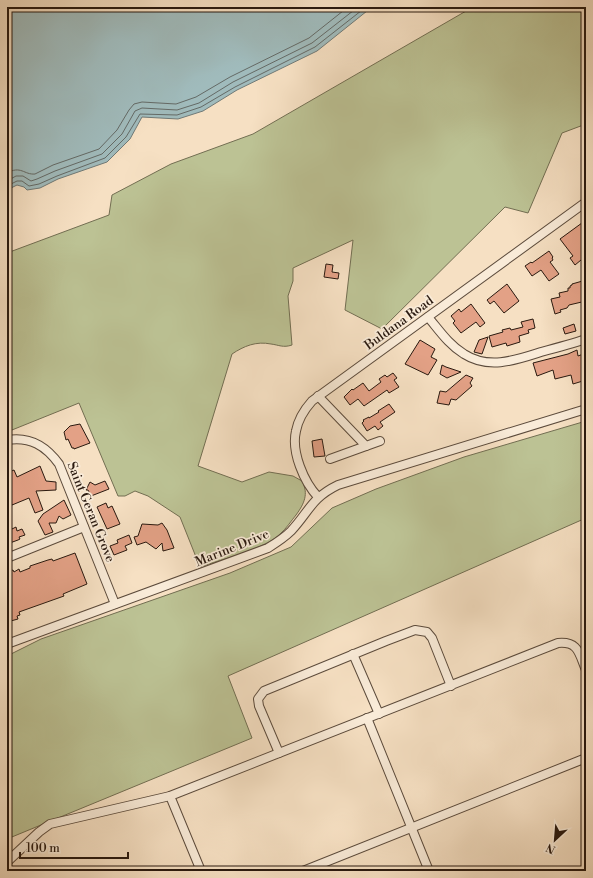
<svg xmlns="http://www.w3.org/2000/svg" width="593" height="878" viewBox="0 0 593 878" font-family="'Libre Bodoni',serif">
  <rect width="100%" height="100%" fill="#f6e0c3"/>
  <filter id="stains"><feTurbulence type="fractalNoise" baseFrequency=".005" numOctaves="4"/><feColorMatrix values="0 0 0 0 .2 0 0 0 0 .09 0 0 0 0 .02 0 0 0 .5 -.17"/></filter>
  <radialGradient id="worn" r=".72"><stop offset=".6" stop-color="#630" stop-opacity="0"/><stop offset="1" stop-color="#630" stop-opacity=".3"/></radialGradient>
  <g fill="#bcc294" stroke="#726e52">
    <path d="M473,7H586V124L562,133L528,213L505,207L382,329L345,310L353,240L293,268V281L288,296L292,345C283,348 279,345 271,344C256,341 244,346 232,354L198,466L242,482L269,472L293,476L302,481C309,494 304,504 296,515C291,521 286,529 280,534C267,548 220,560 200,567L180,517L148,496L135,491L125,496H118L79,403L7,432V253L109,215L112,195L171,164L253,134Z"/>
    <path d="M586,421V518L228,676L252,738L7,839V656L41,639L230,573L291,547L332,508L376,489L464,457Z"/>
  </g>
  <path fill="#a0bbbc" stroke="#707a77" d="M7,7H372L317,51L237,90L203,111L178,119L142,117L130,139L107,162L58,179L40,188L27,190L24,187L17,185L7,190Z"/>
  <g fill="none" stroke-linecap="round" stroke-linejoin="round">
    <g stroke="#646a66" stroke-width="1">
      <path d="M7,173C21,165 24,175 35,174L53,165L99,149L117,130L129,110L134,104L142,102L176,104L196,97L230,77L309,38L348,7"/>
      <path d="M7,181L16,176H23L31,181L37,179L55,171L102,154L122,134L135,111L142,108L177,110L199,103L233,82L312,43L358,7"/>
      <path d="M7,186L17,181H22L29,186L39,184L57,176L105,158L126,137L140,114L177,115L201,107L235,87L315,47L366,7"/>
    </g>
  </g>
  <g fill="#e3a186" stroke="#29190f">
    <path d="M586,220V267L581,260L575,265L570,258L573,256L560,239Z"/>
    <path d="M549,251L553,257L552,258L553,260L550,262L559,274L549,281L541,270L532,276L525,266L531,262L532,263Z"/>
    <path d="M326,264L333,265L332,272L339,273L338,279L324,277Z"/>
    <path d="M586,280V301L569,305L567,308L560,310L561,312L555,314L551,299L560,297L559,293L568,291V288H570V286L572,285V284Z"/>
    <path d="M507,284L519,301L504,313L494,301L490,304L487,300Z"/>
    <path d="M471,304L485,323L480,327L476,322L461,333L453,323L455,321L451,316L459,309L461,312Z"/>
    <path d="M533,319L535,328L528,330L529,333L519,336L520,342L507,346L506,343L492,347L489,336L503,332L502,330L510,328L511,330L523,327L521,322Z"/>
    <path d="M574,324L576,331L565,334L563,328Z"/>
    <path d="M488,337L482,354L474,352L479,340Z"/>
    <path d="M420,340L435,349L431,357L437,360L428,375L405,364Z"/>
    <path d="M577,350L578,356L586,353V370L583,371L586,380L573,384L571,375L555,379L553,370L537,376L533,363L568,354Z"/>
    <path d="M442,365L446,367L461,372L447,378L440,374Z"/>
    <path d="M393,373L397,378L394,380L399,387L389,393L387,390L364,406L358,399L350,405L344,397L352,389L353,390L363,383L369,391L381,382L379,379L385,375L387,377Z"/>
    <path d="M466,375L473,378L470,383L472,386L456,400L451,399L449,405L437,403L440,391L446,392Z"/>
    <path d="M389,404L395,412L380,422L383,426L378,430L375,426L367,431L362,423L364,421L363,420L369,417V418L379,412L378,411Z"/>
    <path d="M80,424L90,443L74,449V448H72L68,439L66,440L64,432L70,426Z"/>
    <path d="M322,439L325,456L314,457L312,441Z"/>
    <path d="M40,466L46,481L56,482V490L36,491L43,510L35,513L29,498L12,505L7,493V473L14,470L17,477Z"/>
    <path d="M105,481L109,489L91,496L88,490H86L90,482L95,485Z"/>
    <path d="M64,500L71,515L63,519L59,516L56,523H49L53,532L45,535L38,521L43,514Z"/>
    <path d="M106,503L108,508L112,506L120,524L107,529L97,507Z"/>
    <path d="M7,516L12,529L16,527L17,531L22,529L25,535L19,537L20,539L18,540L7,544Z"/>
    <path d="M162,523L167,530L174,548L163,551L162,543L156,549L146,542L137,545L134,537L138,536L142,524L158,525Z"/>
    <path d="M129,535L132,543L125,546L127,550L114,555L110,546L118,543L117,540Z"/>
    <path d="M75,553L87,584L63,594L64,596L19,612L20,615L17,616L18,619L7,622V610L10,609L7,600V572L13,570L14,572L19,569L20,572L30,568V566L48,560L52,559L53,561Z"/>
  </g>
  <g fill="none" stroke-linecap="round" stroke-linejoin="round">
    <g stroke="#5c4b3c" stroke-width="10">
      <g id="minor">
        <path d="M428,317C439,330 449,345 464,354C489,370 516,360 541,352C556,348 571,344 586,339"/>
        <path d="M318,396L366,446L380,441"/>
        <path d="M7,440C30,436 46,446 59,464L115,604"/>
        <path d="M330,459L366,446"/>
        <path d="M318,497C304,482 291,452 296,431C298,420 304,410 312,401L586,202"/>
        <path d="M7,558L84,527"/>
        <path d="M7,644L268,548C276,543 284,538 291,531C309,512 311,498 338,485L586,409"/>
        <path d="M353,654L379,714"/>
        <path d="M367,718L429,871"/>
        <path d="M279,753L259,706L258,699L264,691L386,641L415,630L427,632L432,638L451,686"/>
        <path d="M7,862L39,832L50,824L170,796"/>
        <path d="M201,871L170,796L558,643C579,641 579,654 586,670"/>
        <path d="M303,871L586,758"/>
      </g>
    </g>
    <use href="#minor" stroke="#f9ebd8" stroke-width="8"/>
  </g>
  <g text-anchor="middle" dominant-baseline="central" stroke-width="3.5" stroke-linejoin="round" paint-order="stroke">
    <g font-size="13" fill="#29190f" stroke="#f9ebd8">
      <text transform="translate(399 323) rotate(-36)">Buldana Road</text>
      <text transform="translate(91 512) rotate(68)">Saint Geran Grove</text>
      <text transform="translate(232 548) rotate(-22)">Marine Drive</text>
    </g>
  </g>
  <rect width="593" height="878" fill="none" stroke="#f6e0c3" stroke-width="24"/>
  <rect x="8" y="8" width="577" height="862" fill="none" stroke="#29190f" stroke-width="2"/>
  <rect x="12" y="12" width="569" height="854" fill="none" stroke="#29190f"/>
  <g transform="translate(555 840) rotate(206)" stroke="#f9ebd8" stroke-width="3" paint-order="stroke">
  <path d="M0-3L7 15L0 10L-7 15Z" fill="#29190f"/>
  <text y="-6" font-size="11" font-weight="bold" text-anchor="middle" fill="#29190f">N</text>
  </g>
  <path d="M20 852v6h108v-6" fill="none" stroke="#29190f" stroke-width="2"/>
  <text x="26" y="852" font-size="12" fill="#29190f" stroke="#f9ebd8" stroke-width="3" paint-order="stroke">100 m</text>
  <rect width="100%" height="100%" filter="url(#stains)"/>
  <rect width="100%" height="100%" fill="url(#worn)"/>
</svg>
